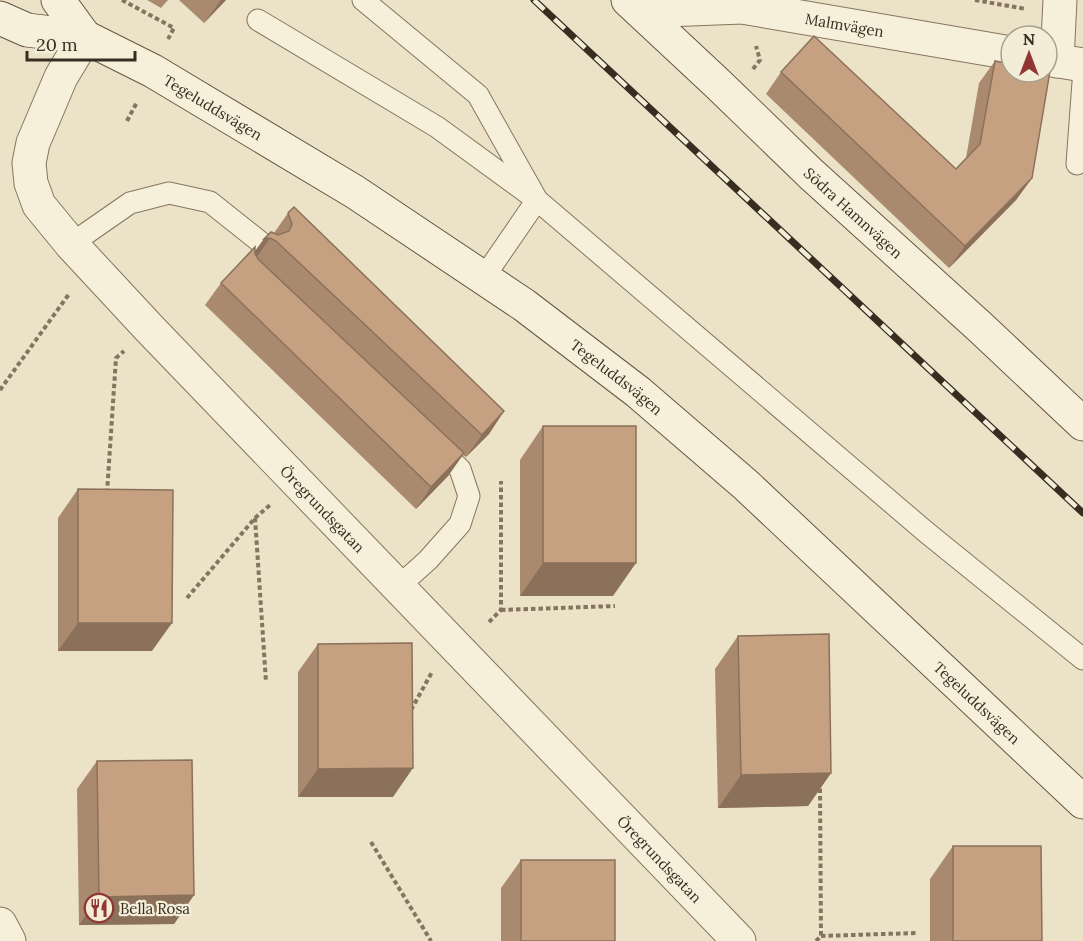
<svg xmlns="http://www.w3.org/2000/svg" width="1083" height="941" viewBox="0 0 1083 941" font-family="Lora,serif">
  <rect width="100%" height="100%" fill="#ebe2c8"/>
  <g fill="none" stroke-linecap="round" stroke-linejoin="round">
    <g stroke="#86755e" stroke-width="23">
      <g id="service">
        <path d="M363,0L478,95L537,200L926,532L1083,659"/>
        <path d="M258,20L437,127L537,200L484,277"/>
        <path d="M1077,164L1083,82"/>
        <path d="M71,244L130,203L169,193L210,202L264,245"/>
        <path d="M398,587L428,560L460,524L469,496L460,469L436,446"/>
      </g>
    </g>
    <g stroke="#86755e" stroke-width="35">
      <g id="minor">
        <path id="s1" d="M640,11L742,7L1011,53"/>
        <path id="s2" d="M85,37L61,77L33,143L29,163L31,183L39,205L71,244L149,328L739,941"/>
        <path d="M1047,59L1083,65"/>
        <path d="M1057,61L1060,0"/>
        <path d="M0,924L9,941"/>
      </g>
    </g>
    <g stroke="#685641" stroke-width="35">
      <g id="secondary">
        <path d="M58,0L85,37"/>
        <path id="s3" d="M628,0L718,84L811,174L980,327L1083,424"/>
        <path id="s4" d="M0,18L27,30L85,37L153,71L355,192L524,305L638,392L746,485L1083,802"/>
      </g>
    </g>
    <g stroke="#86755e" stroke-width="4" stroke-dasharray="4.5 3" stroke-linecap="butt">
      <path d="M122,0L174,28L168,39"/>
      <path d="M975,0L1026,9"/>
      <path d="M753,69L760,60L756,46"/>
      <path d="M127,121L137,102"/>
      <path d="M0,390L69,294"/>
      <path d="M107,493L116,358L124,351"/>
      <path d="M255,518L266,682"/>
      <path d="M187,598L255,518L270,505"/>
      <path d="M501,610L615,606"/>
      <path d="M489,622L501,610V481"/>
      <path d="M411,710L432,672"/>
      <path d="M371,842L431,941"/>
      <path d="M821,936L916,933"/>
      <path d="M816,941L821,936L820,785"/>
    </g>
    <use href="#service" stroke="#f6f0db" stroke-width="21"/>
    <use href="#minor" stroke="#f6f0db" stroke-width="33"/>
    <use href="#secondary" stroke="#f6f0db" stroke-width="33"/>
    <g stroke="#372d21" stroke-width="7">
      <path id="rail" d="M534,0L1083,513"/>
    </g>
    <use href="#rail" stroke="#f3ecd7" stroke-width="4.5" stroke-dasharray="14" stroke-linecap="butt"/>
  </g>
  <g fill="#aa8a6f">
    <path d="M147,0H168L161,8Z"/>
    <path d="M179,0H226L204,23Z"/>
    <path d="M995,61L1032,178L1016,200L949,268L766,94L781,72L956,169L966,158L979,83Z"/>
    <path d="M288,213L504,411L489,434L466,457L463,455L448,476L416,509L205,305L221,283L255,251L264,239L274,233Z"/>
    <path d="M543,426L613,596H520V460Z"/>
    <path d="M78,489L152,651H58V518Z"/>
    <path d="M738,636L831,773L808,806L718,808L715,669Z"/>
    <path d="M318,644L393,797H298V672Z"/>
    <path d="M97,761L194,895L174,924L79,925L77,789Z"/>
    <path d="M953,846L1042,941H930V879Z"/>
    <path d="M521,860L615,941H501V888Z"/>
  </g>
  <g fill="#8b715a">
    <path d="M221,0H226L204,23Z"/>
    <path d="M1032,178L1016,200L949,268L965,246Z"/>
    <path d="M270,238L254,261H248L264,239Z"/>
    <path d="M504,411L489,434L466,457L482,435Z"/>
    <path d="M464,453L448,476L416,509L431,487Z"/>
    <path d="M543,563H636L613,596H520Z"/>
    <path d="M78,623H172L152,651H58Z"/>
    <path d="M413,768L393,797H298L318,769Z"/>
    <path d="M831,773L808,806L718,808L741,775Z"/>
    <path d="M194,895L174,924L79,925L99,897Z"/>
  </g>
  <g fill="#c6a181" stroke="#8b715a" stroke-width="1.5">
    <path d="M814,36L956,169L980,144L995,61L1011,64V72H1047V70L1050,71L1032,178L965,246L781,72Z"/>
    <path d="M294,207L504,411L482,435L276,241L270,238L264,239L271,232L278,235L289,231L292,224L288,213Z"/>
    <path d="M255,247V254L259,260L464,453L431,487L221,283Z"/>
    <rect x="543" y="426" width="93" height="137"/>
    <path d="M78,489L173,490L172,623H78Z"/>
    <path d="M829,634L831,773L741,775L738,636Z"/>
    <path d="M412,643L413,768L318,769V644Z"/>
    <path d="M192,760L194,895L99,897L97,761Z"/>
    <path d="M953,846H1041L1042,941H953Z"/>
    <rect x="521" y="860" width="94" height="81"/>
  </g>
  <defs>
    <g id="restaurant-ring" transform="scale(1.5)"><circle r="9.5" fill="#f3ecd7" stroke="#903733" stroke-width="1.5"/><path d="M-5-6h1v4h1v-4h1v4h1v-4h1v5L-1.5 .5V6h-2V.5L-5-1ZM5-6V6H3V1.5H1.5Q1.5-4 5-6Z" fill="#903733"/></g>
  </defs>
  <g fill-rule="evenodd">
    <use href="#restaurant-ring" x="99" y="908"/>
  </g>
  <g text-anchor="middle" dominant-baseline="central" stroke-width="4.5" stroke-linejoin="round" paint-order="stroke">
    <g font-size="15" fill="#372d21" stroke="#f3ecd7">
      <text stroke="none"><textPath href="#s1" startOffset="206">Malmvägen</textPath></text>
      <text stroke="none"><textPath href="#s4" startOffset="234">Tegeluddsvägen</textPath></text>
      <text stroke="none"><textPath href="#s3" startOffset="310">Södra Hamnvägen</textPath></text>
      <text stroke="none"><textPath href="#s4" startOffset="720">Tegeluddsvägen</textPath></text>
      <text stroke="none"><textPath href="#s2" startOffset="598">Öregrundsgatan</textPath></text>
      <text stroke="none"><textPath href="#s4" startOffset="1206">Tegeluddsvägen</textPath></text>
      <text stroke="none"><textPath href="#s2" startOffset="1084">Öregrundsgatan</textPath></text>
    </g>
    <g font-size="15" fill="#372d21" stroke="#f3ecd7" text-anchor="start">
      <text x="120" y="908">Bella Rosa</text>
    </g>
  </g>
  <g transform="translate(1029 54)"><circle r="28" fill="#f3ecd7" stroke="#a8a08e" stroke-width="1.5"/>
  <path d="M0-4.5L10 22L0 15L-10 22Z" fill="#903733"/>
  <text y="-9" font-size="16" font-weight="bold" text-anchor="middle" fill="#372d21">N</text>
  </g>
  <path d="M27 51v9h108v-9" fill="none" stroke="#372d21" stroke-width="3"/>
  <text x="36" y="51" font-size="18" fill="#372d21" stroke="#f3ecd7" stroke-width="4.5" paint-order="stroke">20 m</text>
</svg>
